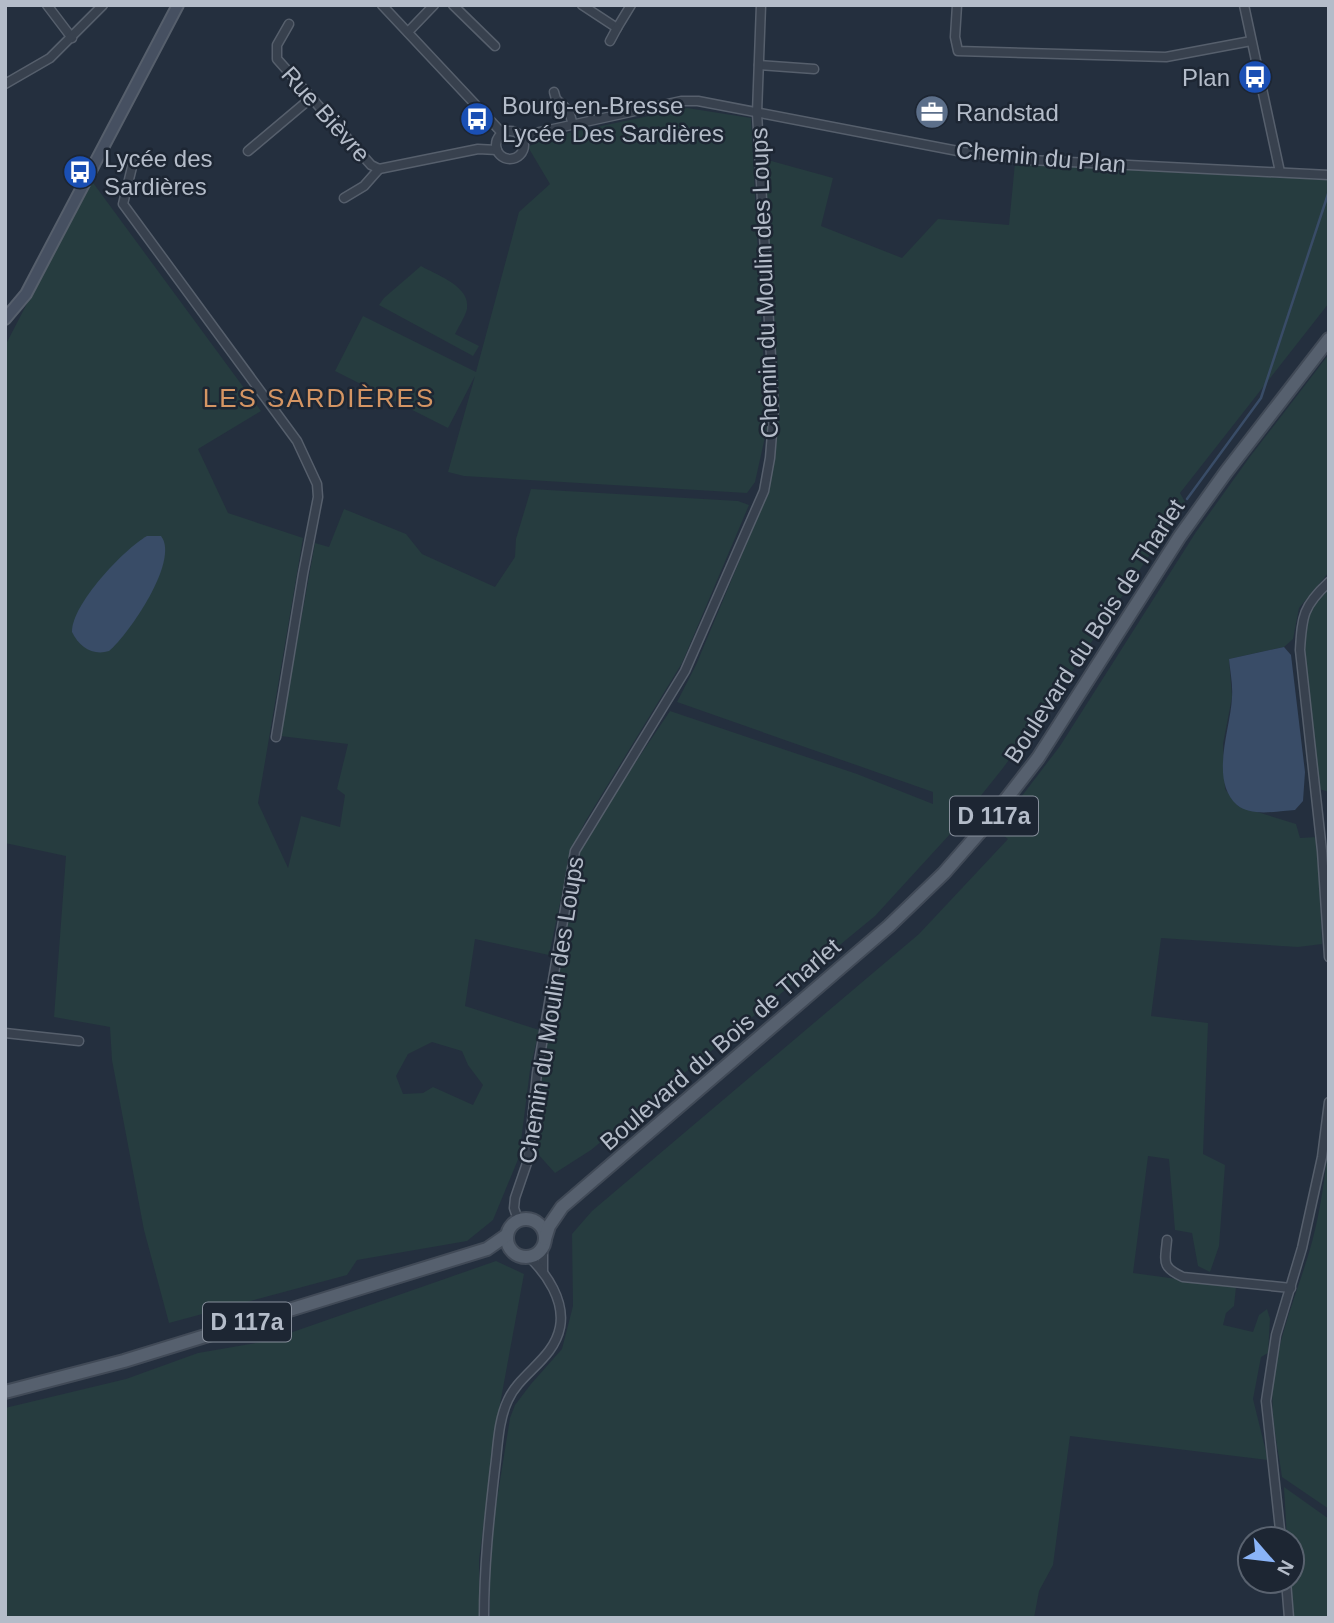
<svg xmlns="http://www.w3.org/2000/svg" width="1334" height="1623" viewBox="0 0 1334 1623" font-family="Helvetica,sans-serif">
  <rect width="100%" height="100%" fill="#242f3e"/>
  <g fill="#263c3f" fill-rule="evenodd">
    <path d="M687,108L751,118L767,428L755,482L747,493L464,476L448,472L475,376L448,428L335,371L363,316L476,372L519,212L550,184L528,147L544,138Z"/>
    <path d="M764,159L833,178L821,226L902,258L938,219L1009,225L1015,163L1329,180V303L1180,493L1185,502L1054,698L1003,768L951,833L875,916L591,1150L555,1173L537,1153L542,1074L578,848L670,711L857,774L933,804V792L677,702L696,665L764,502L773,470L778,410Z"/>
    <path d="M91,180L261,411L198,449L228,513L303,538L258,803L288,868L301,816L340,827L345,795L337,789L348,744L280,736L315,543L329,547L344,509L406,534L422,554L495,587L515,557L516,539L531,489L738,501L749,505L682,663L585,822L571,851L549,955L475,939L465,1006L539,1030L530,1070L519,1157L493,1220L467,1241L357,1260L347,1275L169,1323L144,1230L112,1060L110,1027L54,1017L66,856L5,843V346ZM432,1042L462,1051L468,1065L483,1085L473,1105L433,1087L423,1093L403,1094L396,1076L408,1054Z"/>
    <path d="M421,266C436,275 471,286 467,309C465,317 459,326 455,334L479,346L473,356L379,305L384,298Z"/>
    <path d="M1329,354V572L1299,608L1293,639L1284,647L1229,659L1232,697L1223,744L1225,789L1238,806L1296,824L1300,838L1317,837L1322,944L1298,947L1161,938L1151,1016L1208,1023L1203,1154L1225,1165L1219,1246L1210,1272L1198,1266L1192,1233L1175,1230L1169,1159L1148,1156L1133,1273L1236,1287L1234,1306L1226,1313L1223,1325L1253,1332L1259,1315L1267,1309L1270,1319L1268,1353L1261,1357L1253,1399L1268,1460L1070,1436L1053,1565L1039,1591L1034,1618H490V1566L495,1512L510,1418L515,1405L531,1384L562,1349L573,1306L572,1234L592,1211L919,934L1008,839L996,830L1060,746L1196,532L1249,458Z"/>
    <path d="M1329,586V792L1319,789L1302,646L1308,611Z"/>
    <path d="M1329,1142V1509L1282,1477C1278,1447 1270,1416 1273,1386C1277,1336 1299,1290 1312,1242C1321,1209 1325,1175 1329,1142Z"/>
    <path d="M496,1261L524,1274L496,1426L479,1560L480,1618H5V1408L126,1379L198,1353L267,1341Z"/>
    <path d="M1284,1487L1329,1519V1618H1293L1290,1581L1292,1539H1287Z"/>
  </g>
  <g fill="#394c67">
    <path d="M147,536H161C180,560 129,634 109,651C93,656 79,647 72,632C71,605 124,549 147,536Z"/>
    <path d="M1284,647L1291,655L1305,772L1303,801L1295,810C1278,811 1251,817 1237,805C1209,780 1231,728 1232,697C1233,684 1230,671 1229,659Z"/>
  </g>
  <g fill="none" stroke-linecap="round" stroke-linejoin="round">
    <path stroke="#394c67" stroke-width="2.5" d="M1187,499L1261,398L1329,191"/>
    <g stroke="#565f6c" stroke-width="11">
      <g id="minor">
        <path d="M47,5L72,38"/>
        <path d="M382,5L503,134"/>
        <path d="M453,5L495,46"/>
        <path d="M582,5L617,28L631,5"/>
        <path d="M957,5L955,37L958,51L1166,57L1251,41"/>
        <path d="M1244,5L1280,172"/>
        <path d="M289,24L277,45V59L371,165L379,169L478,149L497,150"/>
        <path d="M408,32L434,5"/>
        <path d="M610,41L617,28"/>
        <path d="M759,65L814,69"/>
        <path d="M5,84L50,58L103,5"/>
        <path d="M554,92L556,99L569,111L573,125"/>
        <circle cx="510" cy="145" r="14"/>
        <path d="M521,136L681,101H698L963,152L1030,160L1329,175"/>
        <path d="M248,151L311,98"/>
        <path d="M133,163L123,204L297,441L317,484L318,497L303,574L276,737"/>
        <path d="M344,198L364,186L379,169"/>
        <path d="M1329,582C1303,606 1302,616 1300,650L1322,851L1329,957"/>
        <path d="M5,1033L79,1041"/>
        <path d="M518,1220L514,1208L515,1198L528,1160L537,1073L575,851L685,671L764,491L770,458L774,409L757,113L761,5"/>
        <path d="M1167,1240C1165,1262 1161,1267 1183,1277L1291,1288"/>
        <path d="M543,1247V1271"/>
        <path d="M1281,1539L1266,1401L1276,1335L1302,1248L1322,1157L1329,1102"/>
        <path d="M1286,1581L1289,1618"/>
        <path d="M484,1618C484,1566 489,1520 495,1468C498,1446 498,1421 508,1400C520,1373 554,1359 560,1327C565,1301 547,1274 529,1257"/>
      </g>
    </g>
    <g stroke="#565f6c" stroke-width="14">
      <path id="secondary" d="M5,319L26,294L178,5"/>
    </g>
    <g stroke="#414a57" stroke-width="16">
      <g id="primary">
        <circle cx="526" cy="1238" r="19"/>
        <path d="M545,1239L549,1226L562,1207L889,926L944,873L986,825L1038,758L1180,536L1226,472L1329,339"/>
        <path d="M5,1392L124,1361L487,1249L507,1235"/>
      </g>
    </g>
    <use href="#minor" stroke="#38414e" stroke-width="8"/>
    <use href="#secondary" stroke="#465061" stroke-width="10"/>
    <use href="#primary" stroke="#56606e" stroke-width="12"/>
  </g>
  <defs>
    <g id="bus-disc" transform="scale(1.75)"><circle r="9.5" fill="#1a4fb4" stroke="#1d2633"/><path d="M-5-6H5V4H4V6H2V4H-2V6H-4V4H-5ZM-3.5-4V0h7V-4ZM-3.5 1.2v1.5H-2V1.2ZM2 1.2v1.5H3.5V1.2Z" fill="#fff"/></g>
    <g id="office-disc" transform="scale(1.75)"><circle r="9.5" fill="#5c6f8a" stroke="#1d2633"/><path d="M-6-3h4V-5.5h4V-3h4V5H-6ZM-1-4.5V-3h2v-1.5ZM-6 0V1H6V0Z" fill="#fff"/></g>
  </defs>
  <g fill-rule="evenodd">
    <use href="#bus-disc" x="1255" y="77"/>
    <use href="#office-disc" x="932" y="112"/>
    <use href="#bus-disc" x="477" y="119"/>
    <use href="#bus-disc" x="80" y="172"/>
  </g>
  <g text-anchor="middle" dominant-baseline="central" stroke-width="5" stroke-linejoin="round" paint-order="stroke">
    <g fill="#1d2633" stroke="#878f9c" stroke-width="2">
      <rect x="950" y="796.5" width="88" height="39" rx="5"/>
      <rect x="203" y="1302.5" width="88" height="39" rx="5"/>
    </g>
    <g font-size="23" font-weight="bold" fill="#b4bcc9">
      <text x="994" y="816">D 117a</text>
      <text x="247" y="1322">D 117a</text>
    </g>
    <g font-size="24" fill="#b4bcc9" stroke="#1d2633" text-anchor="start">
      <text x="1230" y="77" text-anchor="end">Plan</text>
      <text x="502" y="105">Bourg-en-Bresse<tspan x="502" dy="28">Lycée Des Sardières</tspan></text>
      <text x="956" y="112">Randstad</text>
      <text x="104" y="158">Lycée des<tspan x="104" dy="28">Sardières</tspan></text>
    </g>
    <g font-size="24" fill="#b4bcc9" stroke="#1d2633">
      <text transform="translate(326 114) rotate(48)">Rue Bièvre</text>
      <text transform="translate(1041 157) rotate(5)">Chemin du Plan</text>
      <text transform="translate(764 283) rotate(-92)">Chemin du Moulin des Loups</text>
      <text transform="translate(1094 631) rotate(-57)">Boulevard du Bois de Tharlet</text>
      <text transform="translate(551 1010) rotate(-81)">Chemin du Moulin des Loups</text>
      <text transform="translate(720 1044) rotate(-41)">Boulevard du Bois de Tharlet</text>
    </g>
    <g font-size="26" letter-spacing="2" fill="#d59563" stroke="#1d2633">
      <text x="319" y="398">LES SARDIÈRES</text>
    </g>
  </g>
  <rect width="1334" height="1623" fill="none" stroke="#b4bcc9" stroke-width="14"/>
  <g transform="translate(1271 1560) rotate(118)"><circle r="33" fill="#1d2633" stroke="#59626f" stroke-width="2"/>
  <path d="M0-5L12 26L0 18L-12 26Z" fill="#8ab4f8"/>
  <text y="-10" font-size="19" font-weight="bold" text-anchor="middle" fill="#b4bcc9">N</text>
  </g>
</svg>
